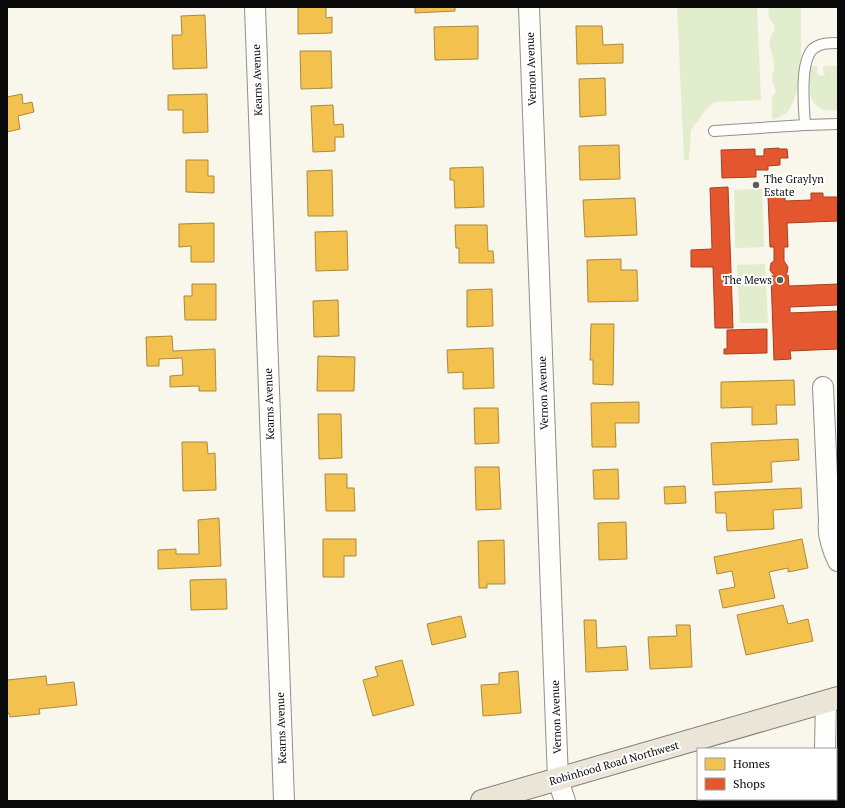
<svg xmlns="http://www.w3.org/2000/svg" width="845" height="808" viewBox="0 0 845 808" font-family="'PT Serif',serif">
  <rect width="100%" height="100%" fill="#f9f6ec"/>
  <g fill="#e2edcd">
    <path d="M677,7H757L761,100L714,102L707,108L691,130L689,160H684Z"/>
    <path d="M768,7H801C801,32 804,91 788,111C785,115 777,118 772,120V98L776,92C774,86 772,82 772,76C773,72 775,68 774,63C773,49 764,44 775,30L774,24L769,18Z"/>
    <path d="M810,66H817V73L820,76L825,75L824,74L823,66H838V110C834,110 829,111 825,110C805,104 810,82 810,66Z"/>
    <path d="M762,189L764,247L735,248L734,190Z"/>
    <path d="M765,264L768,323H740L737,265Z"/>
  </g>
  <g fill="#f2c14e" stroke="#ac8a39">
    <path d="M298,7H326V18L332,17V33L298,34Z"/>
    <path d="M415,7H455V11L415,13Z"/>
    <path d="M205,15L207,68L173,69L172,35H182L181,16Z"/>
    <path d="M478,26V59L435,60L434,27Z"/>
    <path d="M576,26H602L603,45L623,44V63L577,64Z"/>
    <path d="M300,51H331L332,88L301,89Z"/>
    <path d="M605,78L606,115L580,117L579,79Z"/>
    <path d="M22,94L23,104L32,102L34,112L18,116L20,129L7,132V97Z"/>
    <path d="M207,94L208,132L183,133V110H168V95Z"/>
    <path d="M333,105L334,125L343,124L344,137H335V151L313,152L311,106Z"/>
    <path d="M619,145L620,179L580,180L579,146Z"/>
    <path d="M186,160H208V176H214V193L186,192Z"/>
    <path d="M483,167L484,207L455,208L454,180H450V168Z"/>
    <path d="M332,170L333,216H308L307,171Z"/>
    <path d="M635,198L637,235L585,237L583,200Z"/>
    <path d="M214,223V262H191V246L179,247V224Z"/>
    <path d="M455,225H487L488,251H493L494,263H459V248H456Z"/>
    <path d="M347,231L348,270L316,271L315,232Z"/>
    <path d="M621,259V270H637L638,301L588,302L587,260Z"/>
    <path d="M192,284H216V320H185L184,296H192Z"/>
    <path d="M492,289L493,326L467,327V290Z"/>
    <path d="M338,300L339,336L314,337L313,301Z"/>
    <path d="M591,324H614L613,385L593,384V360H590Z"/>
    <path d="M172,336L173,351L215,349L216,391H199V386L170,387V376L183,375L182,358L159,359V366H147L146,337Z"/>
    <path d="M493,348L494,388L463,389V372L448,373L447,350Z"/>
    <path d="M318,356L355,357L354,391H317Z"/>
    <path d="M794,380L795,405H776L777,424L752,425V407L721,408V382Z"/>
    <path d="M639,402V423H615L616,447H592L591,403Z"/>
    <path d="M474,408H498L499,443L475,444Z"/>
    <path d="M318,414H341L342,458L319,459Z"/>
    <path d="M798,439L799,460L771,462L772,482L713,485L711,443Z"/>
    <path d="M182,442H207L208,454L215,453L216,490L183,491Z"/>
    <path d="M475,467H499L501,509L476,510Z"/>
    <path d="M618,469L619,499H594L593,470Z"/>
    <path d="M325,474H347V488H354L355,511H326Z"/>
    <path d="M685,486L686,503L665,504L664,487Z"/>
    <path d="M801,488L802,508L773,510L774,529L727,531L726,513H716L715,492Z"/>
    <path d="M219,518L221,566L158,569V550L176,549V554H199L198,520Z"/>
    <path d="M626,522L627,559L599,560L598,523Z"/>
    <path d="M323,539H356V556H344V577H323Z"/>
    <path d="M802,539L808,568L788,572V568L769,572L775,598L723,608L719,590L735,587L732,571L717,574L714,557Z"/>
    <path d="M504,540L505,584H487V588H479L478,541Z"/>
    <path d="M226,579L227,609L191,610L190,580Z"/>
    <path d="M783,605L788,624L808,619L813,641L746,655L737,615Z"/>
    <path d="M461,616L466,637L432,645L427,624Z"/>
    <path d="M584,620H596L597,648L626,646L628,670L586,672Z"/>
    <path d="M676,625H690L692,667L650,669L648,637L677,636Z"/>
    <path d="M402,660L414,705L373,716L363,680L378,676L375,667Z"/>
    <path d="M518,671L521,713L483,716L481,685L499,684V673Z"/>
    <path d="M46,676L47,685L74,682L77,705L39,709L40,714L10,717L9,713L7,714V680Z"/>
    <rect x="755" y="799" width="26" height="2"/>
  </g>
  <g fill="#e4572e" stroke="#a24023">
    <path d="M779,148V149H787L788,158H780V165L768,166V170H756V177L722,178L721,150L755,149V156H764V149Z"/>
    <path d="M728,187L733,328H715L713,267H691V250L712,249L710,188Z"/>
    <path d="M811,193H823V197H838V221L787,223L788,247H784V261L788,267L787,273L785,275H788L789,286L838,284V305L790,307V313L838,311V349L790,351L791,359L774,360L771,276H775L772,273L770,270L771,263L774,261V247H770L768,196H785V201L811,200Z"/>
    <path d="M767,329V353L724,354V349H727V330Z"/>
  </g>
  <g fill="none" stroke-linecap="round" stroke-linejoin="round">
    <g stroke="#91908b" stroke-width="12">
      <g id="service">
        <path d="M838,43C829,43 821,43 814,48C799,60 804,107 805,125L838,124"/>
        <path d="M714,131L805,125"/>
      </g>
    </g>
    <g stroke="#91908b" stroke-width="22">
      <g id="minor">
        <path d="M255,7L284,801"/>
        <path d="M529,7L558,780L565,801"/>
        <path d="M823,387L829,521"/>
        <path d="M836,511C833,514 830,518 829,522C827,534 833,551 838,561"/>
        <path d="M825,749L826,701"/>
        <path d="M824,801V799"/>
      </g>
    </g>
    <g stroke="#7e7d78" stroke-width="24">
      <path id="primary" d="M482,801L838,698"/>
    </g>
    <use href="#service" stroke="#fefefc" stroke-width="10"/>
    <use href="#minor" stroke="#fefefc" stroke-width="20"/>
    <use href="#primary" stroke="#eae5d7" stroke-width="22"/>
  </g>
  <g fill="#5d5c58" stroke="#fff" stroke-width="1.5">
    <circle cx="756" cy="185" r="4"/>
    <circle cx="780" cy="280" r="4"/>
  </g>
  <g text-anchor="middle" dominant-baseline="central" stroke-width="4" stroke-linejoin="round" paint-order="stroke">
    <g font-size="11" fill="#090909" stroke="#fff">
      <text transform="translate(531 69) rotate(-92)">Vernon Avenue</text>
      <text transform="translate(257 80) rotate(-92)">Kearns Avenue</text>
      <text transform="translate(543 393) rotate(-92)">Vernon Avenue</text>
      <text transform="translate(269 404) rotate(-92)">Kearns Avenue</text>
      <text transform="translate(556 717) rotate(-92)">Vernon Avenue</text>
      <text transform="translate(281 728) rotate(-92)">Kearns Avenue</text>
      <text transform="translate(614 763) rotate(-16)">Robinhood Road Northwest</text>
    </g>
    <g font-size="11" fill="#090909" stroke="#fff" text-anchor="start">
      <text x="764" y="179">The Graylyn<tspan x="764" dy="13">Estate</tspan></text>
      <text x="772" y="280" text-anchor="end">The Mews</text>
    </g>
  </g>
  <rect width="845" height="808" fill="none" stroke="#090909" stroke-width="16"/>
  <rect x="697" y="748" width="140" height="52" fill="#ffffff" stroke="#9d9d9d"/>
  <rect x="705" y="758" width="20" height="12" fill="#f2c14e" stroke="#9d9d9d"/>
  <text x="733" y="768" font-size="12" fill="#090909">Homes</text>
  <rect x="705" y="778" width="20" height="12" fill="#e4572e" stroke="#9d9d9d"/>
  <text x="733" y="788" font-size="12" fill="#090909">Shops</text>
</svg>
